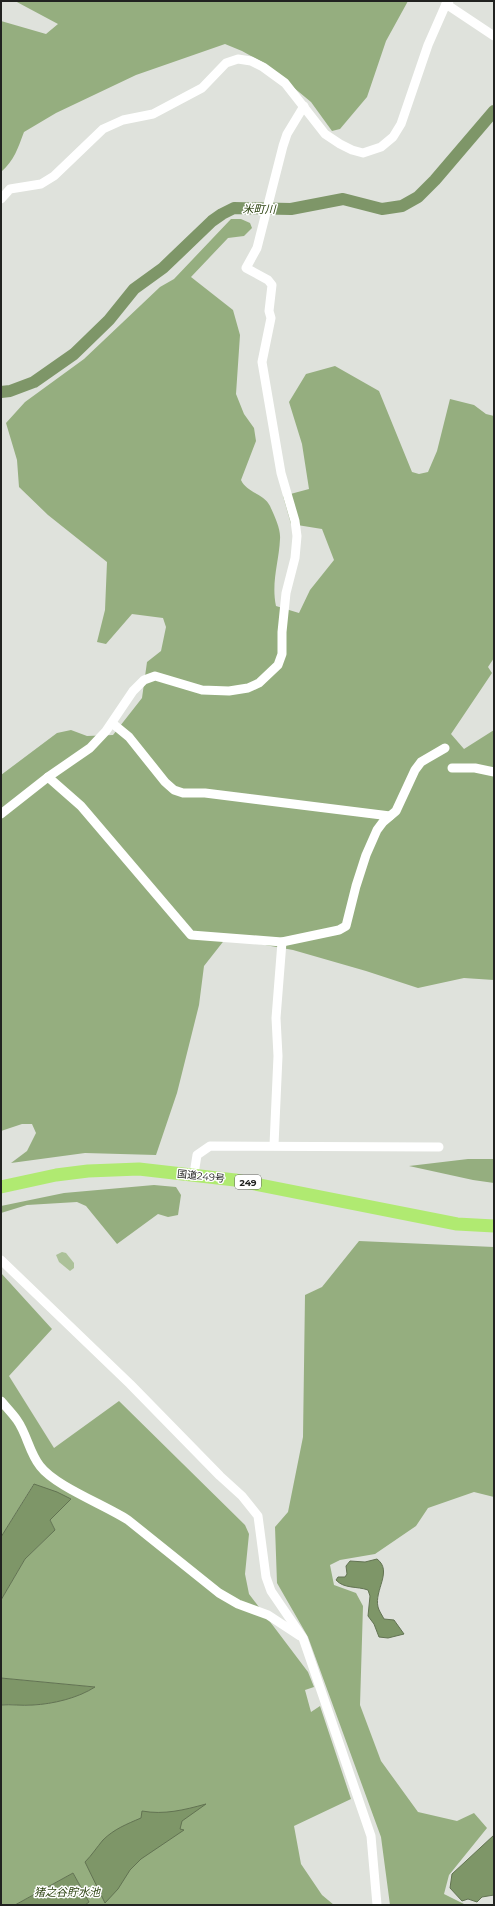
<svg xmlns="http://www.w3.org/2000/svg" width="495" height="1906" viewBox="0 0 495 1906" font-family="Montserrat,'Noto Sans JP',sans-serif">
  <rect width="100%" height="100%" fill="#dfe2dc"/>
  <path fill="#acc199" d="M62,1252L66,1253L74,1263V1268L70,1271L59,1262L56,1255Z"/>
  <g fill="#95ae7f">
    <path d="M15,1H408L386,41L367,97L340,129L332,131L311,102L264,63L242,51L225,44L136,75L56,113L24,132C18,148 14,161 1,172V21L46,34L58,24Z"/>
    <path d="M231,219H241L250,223L252,228L244,236L228,238L191,277L233,310L240,335L236,394L244,414L254,428L256,441L241,480C246,492 264,494 270,506C274,515 281,529 280,539C279,562 271,582 276,606L299,613L310,590L334,560L322,529L291,524L283,496L309,489L302,444L289,402L306,374L335,366L379,391L412,472L419,474L428,472L437,451L450,399L474,405L486,414L494,416V658L488,667L492,673L451,734L464,749L494,730V980L464,978L418,988L366,971L293,950L226,938L204,966L199,1005L177,1093L156,1155L85,1153L11,1163L27,1151L36,1133L32,1124H22L1,1131V775L57,733L71,730L87,736L113,735L142,698L147,662L161,651L166,627L163,618L132,614L106,644L97,642L105,610L107,562L48,515L19,487L17,460L6,423L25,402L84,359L160,287L174,279Z"/>
    <path d="M468,1159H494V1183L473,1180L409,1166Z"/>
    <path d="M154,1185L176,1187L181,1195L178,1215L168,1217L158,1214L117,1244L86,1206L77,1202L27,1205L1,1213V1206L64,1193Z"/>
    <path d="M359,1241L494,1247V1497L474,1492L428,1508L416,1526L375,1554L340,1560L330,1565L334,1585L356,1593L363,1606L360,1705L381,1761L418,1812L457,1821L474,1813L487,1828L449,1875L444,1894L466,1905H390L381,1837L308,1637L277,1583L275,1527L288,1512L303,1437L305,1295L322,1287Z"/>
    <path d="M1,1273L52,1329L9,1376L54,1448L119,1401L245,1525L249,1534L245,1574L249,1594L308,1672L314,1687L305,1690L311,1712L320,1706L351,1799L294,1826L301,1864L322,1895L334,1905H85L89,1902L73,1873L15,1905H1V1705C11,1704 22,1706 32,1705C52,1704 78,1698 95,1687L1,1678V1600L25,1559L55,1530L50,1520L71,1499L33,1485L1,1537Z"/>
  </g>
  <g fill="#7e9668" stroke="#627352">
    <path d="M34,1484L57,1492L71,1499L50,1520L55,1530L25,1559L1,1600V1537Z"/>
    <path d="M377,1559C393,1571 374,1590 378,1607C379,1611 382,1615 384,1619L394,1620L404,1634L388,1638L379,1637L374,1624L368,1616L370,1596L368,1590C357,1586 344,1589 336,1580L338,1577H345L347,1574L346,1566L350,1561L365,1562Z"/>
    <path d="M1,1678L95,1687C78,1698 53,1704 33,1705C22,1706 11,1704 1,1705Z"/>
    <path d="M206,1804L182,1821L180,1829L184,1830L141,1859L130,1870L118,1889L105,1903L85,1862C92,1855 97,1847 103,1840C114,1829 127,1824 141,1818L142,1811C164,1815 184,1810 206,1804Z"/>
    <path d="M494,1835V1895L482,1897L477,1902L468,1899L462,1901L450,1888L452,1874Z"/>
    <path d="M73,1873L89,1902L85,1905H15Z"/>
  </g>
  <g fill="none" stroke-linecap="round" stroke-linejoin="round">
    <path stroke="#7e9668" stroke-width="12" d="M1,392L10,391L34,382L74,354L109,320L134,289L163,268L212,221L222,214L234,208L291,209L343,199L382,209L402,206L418,197L435,180L494,111"/>
    <g stroke="#fff" stroke-width="9">
      <path d="M446,4L494,36"/>
      <path d="M1,199L10,189L41,184L54,176L103,129L123,120L153,114L202,88L226,63L238,59L251,61L263,67L285,83L325,134L340,144L352,150L363,153L381,147L393,137L401,124L428,45L446,4L449,1"/>
      <path d="M112,723L129,737L165,782L174,790L183,793H205L390,816"/>
      <path d="M452,768H475L494,772"/>
      <path d="M48,777L81,806L191,935L282,942L339,930L346,926L356,886L366,855L377,830L383,822L396,811L415,770L421,762L445,748"/>
      <path d="M1,814L48,777L90,748L106,731L133,691L144,680L155,676L202,690L229,691L248,688L259,683L278,665L282,654V632L286,593L295,558L297,536L295,521L281,473L262,362L271,318L269,311L272,285L268,280L246,268L257,248L283,146L287,134L304,106"/>
      <path d="M274,1145L278,1056L276,1018L282,942"/>
      <path d="M194,1174L197,1155L210,1146L439,1147"/>
      <path d="M1,1260L130,1384L220,1476L242,1496L258,1516L266,1577L271,1591L303,1638L371,1836L377,1905"/>
      <path d="M1,1401C6,1407 12,1413 17,1420C27,1434 29,1452 40,1466C55,1486 105,1505 128,1520L219,1593L238,1604L268,1615L300,1636"/>
    </g>
    <path stroke="#b0ea71" stroke-width="13" d="M1,1187L56,1175L88,1171L139,1169L235,1180L457,1224L494,1226"/>
  </g>
  <g text-anchor="middle" dominant-baseline="central" stroke-width="3" stroke-linejoin="round" paint-order="stroke">
    <rect fill="#fff" stroke="#646463" stroke-width="1" x="235" y="1175" width="26" height="14" rx="3"/>
    <g font-size="9" font-weight="bold" fill="#212220">
      <text x="248" y="1182">249</text>
    </g>
    <g font-size="10" fill="#212220" stroke="#fff">
      <text transform="translate(201 1176) rotate(6)">国道249号</text>
    </g>
    <g font-size="11" font-style="italic" fill="#2c4310" stroke="#fff">
      <text transform="translate(259 209) rotate(1)">米町川</text>
      <text x="67" y="1892">猪之谷貯水池</text>
    </g>
  </g>
  <rect width="495" height="1906" fill="none" stroke="#212220" stroke-width="4"/>
</svg>
